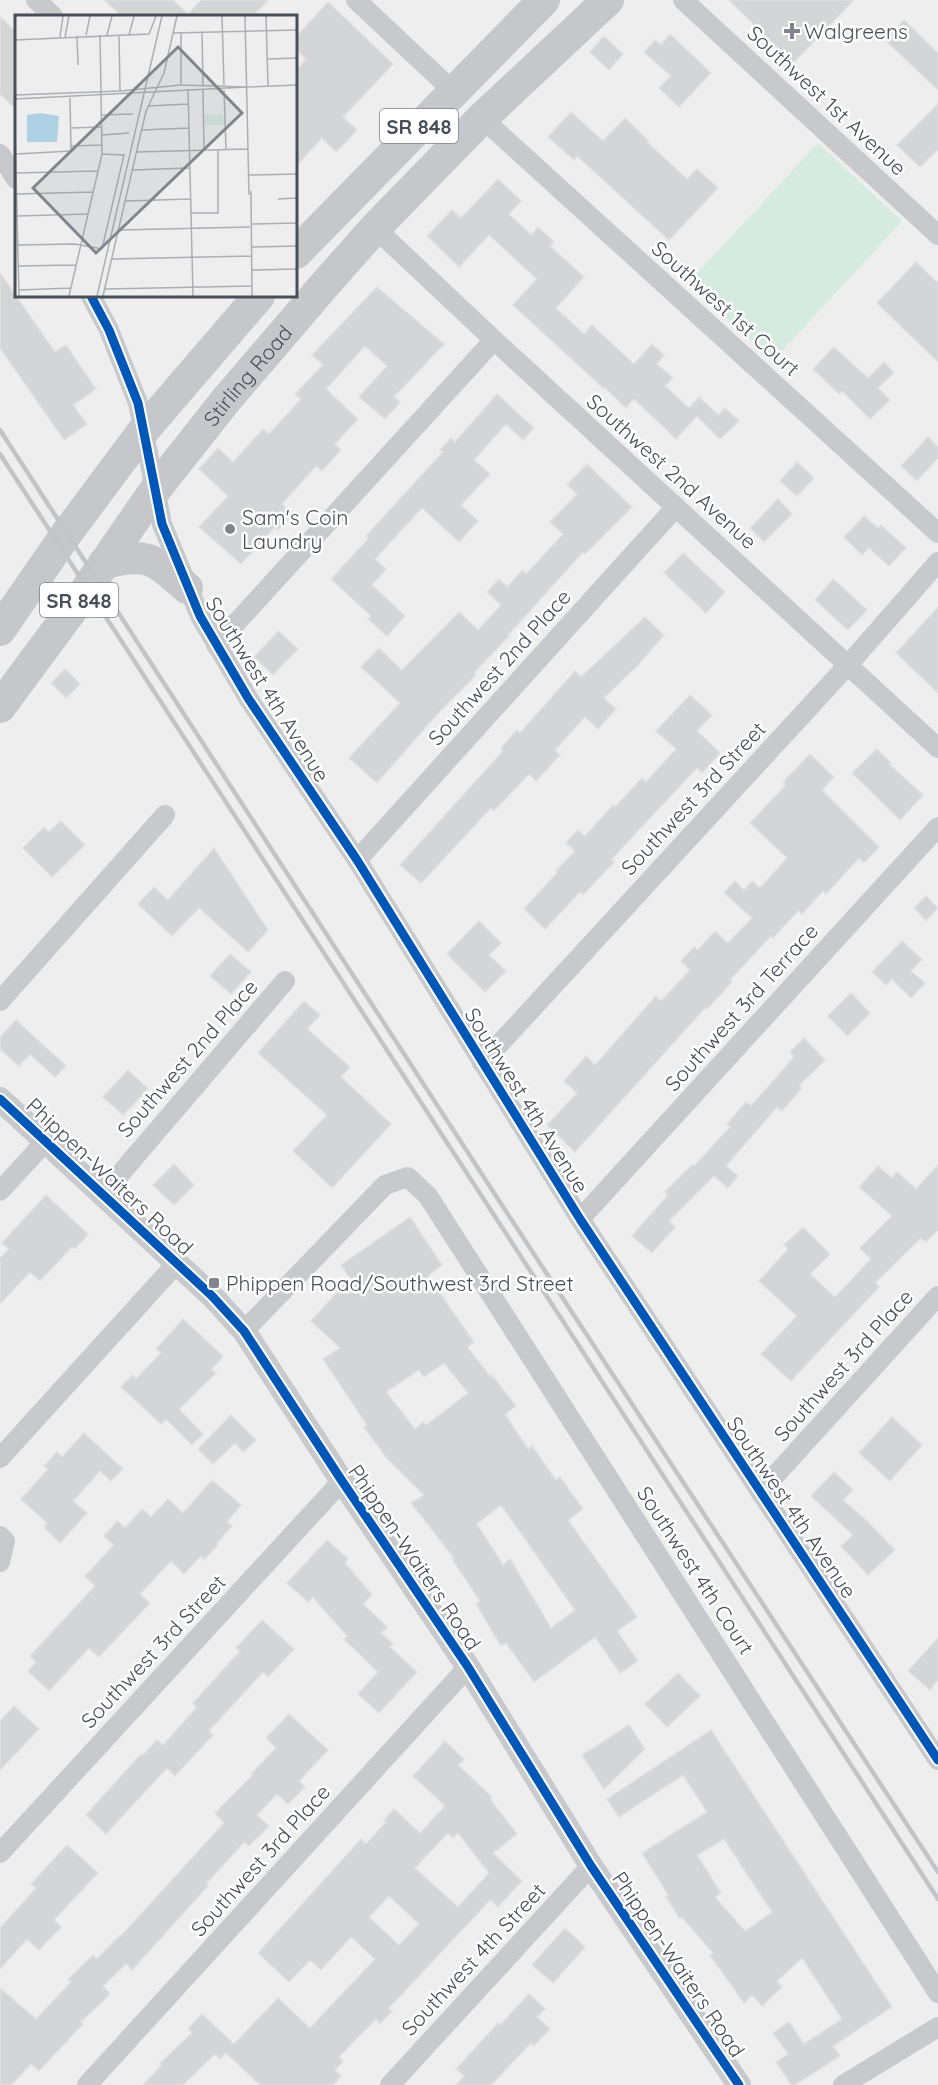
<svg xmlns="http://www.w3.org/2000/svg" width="938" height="2085" viewBox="0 0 938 2085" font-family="Quicksand,sans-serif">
  <rect width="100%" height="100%" fill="#eee"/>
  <path fill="#d5ebe0" d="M818,143L902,221L773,361L688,283Z"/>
  <g fill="#d4d5d7" stroke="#e0e0e1" stroke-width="1.5" fill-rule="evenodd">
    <path d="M104,0H173L188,14L201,0H268L253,16H122Z"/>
    <path d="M729,0H854L793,63Z"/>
    <path d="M328,2L393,64L343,117L357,130L336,152L322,138L296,166V71L306,59L296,49V37Z"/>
    <path d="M0,17L16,32V109L0,94Z"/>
    <path d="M904,20L938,53V90L885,40Z"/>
    <path d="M670,34L711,73L679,107L659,88L671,76L644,52L655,40L661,45Z"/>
    <path d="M604,36L623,54L609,70L590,52Z"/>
    <path d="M938,104V149L920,167L897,145Z"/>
    <path d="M571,112L603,141L625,118L649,141L647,142L687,179L697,169L718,188L669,240L577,156L574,160L548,137Z"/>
    <path d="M498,179L521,201L509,214L531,235L538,227L554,242L550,246L584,277L556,308L584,334L592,325L634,364L652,344L664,355L657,364L673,378L665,386L689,408L699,397L718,415L725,408L739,421L720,439L697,416L676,439L634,399L626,408L604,387L603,388L513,305L537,279L489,235L459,267L427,236L452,210L461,218Z"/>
    <path d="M916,262L938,283V362L877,303Z"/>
    <path d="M0,273L55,352L66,345L96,389L73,405L87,424L64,440L0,348Z"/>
    <path d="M377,287L444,344L394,397L400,402L385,419L359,397L387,366L365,346L326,389L358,419L335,444L341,450L322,471L316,466L282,504L293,514L278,530L275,527L241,564L199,527L228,496L199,469L218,448L233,462L263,429L269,434L301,399L295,394L323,365L312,355Z"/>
    <path d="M834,347L868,378L884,362L894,373L878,388L890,400L870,419L842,391L839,394L813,369Z"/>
    <path d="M497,394L534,428L523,440L506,424L474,460L490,474L461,505L478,521L459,542L422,508L375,559L386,569L372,585L405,616L387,636L368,619L371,616L331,579L369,538L366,536L443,452L440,450L451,438L455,442Z"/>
    <path d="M928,437L938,447V458L917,481L901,466Z"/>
    <path d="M797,462L814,478L797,496L780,481Z"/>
    <path d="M587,464L632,507L585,554L583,552L508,635L509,636L474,673L476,675L441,710L377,783L349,758L400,703L361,667L379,648L402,670L459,612L478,630L501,605L487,592L499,579L507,587L523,570L526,574L563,534L550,522L577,494L567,485Z"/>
    <path d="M778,499L792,514L764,542L750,528Z"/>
    <path d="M864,516L878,528L881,525L906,548L889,566L869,548L862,555L844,537Z"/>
    <path d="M683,553L725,592L706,613L664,573Z"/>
    <path d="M833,579L867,610L848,630L815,600Z"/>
    <path d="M938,607V693L896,653Z"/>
    <path d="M645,617L664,635L637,666L604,698L616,709L598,729L585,717L555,750L560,755L536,781L529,774L494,811L491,808L421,883L400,865L503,751L501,748L517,730L520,733L575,671L581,677Z"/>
    <path d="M278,631L298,649L273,675L254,657Z"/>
    <path d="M65,669L80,684L66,698L51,683Z"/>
    <path d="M690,695L712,715L697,731L720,753L702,773L697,768L646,822L611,860L614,862L583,895L580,892L545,929L524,909L558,872L556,871L575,851L566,843L578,830L585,836L613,805L615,807L642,778L646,782L676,749L656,731Z"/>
    <path d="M877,749L891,763L889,764L923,795L900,820L852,773Z"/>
    <path d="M810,754L834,777L822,790L879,847L864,863L859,858L826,894L823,891L802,914L798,911L773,938L771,936L730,980L732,982L707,1009L705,1008L575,1152L547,1125L577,1093L564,1081L586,1056L595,1065L656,996L661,1001L690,970L681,961L694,947L698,950L715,931L728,943L752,918L724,893L735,881L744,890L752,881L760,888L787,858L750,823L786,785L783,782Z"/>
    <path d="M61,821L85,845L52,877L23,848L44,827L49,832Z"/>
    <path d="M214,848L268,930L248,952L199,908L172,936L138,904L154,887L168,900Z"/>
    <path d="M926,896L938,908L926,921L914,908Z"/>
    <path d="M479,921L501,943L489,955L506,971L485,992L447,954Z"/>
    <path d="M902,941L922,959L911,971L925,983L911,998L892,979L886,985L872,972Z"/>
    <path d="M230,954L251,972L231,994L210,976Z"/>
    <path d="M851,993L870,1013L847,1036L828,1016Z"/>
    <path d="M304,1001L320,1015L307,1029L350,1067L341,1077L391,1124L332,1188L293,1151L327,1115L258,1053Z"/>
    <path d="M16,1020L66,1066L55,1077L30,1054L19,1066L0,1049V1037Z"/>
    <path d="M804,1038L825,1060L799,1086L802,1088L782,1111L777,1107L726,1166L738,1176L728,1188L714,1176L669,1221L675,1227L652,1253L632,1236L668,1195L665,1192L692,1165L694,1166L730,1127L727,1124L746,1102L751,1106L794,1057L790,1052Z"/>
    <path d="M128,1070L148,1089L123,1115L103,1097Z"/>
    <path d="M174,1164L194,1185L174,1205L153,1185Z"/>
    <path d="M938,1165V1230L926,1242L921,1238L875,1283L879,1287L791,1381L761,1354L797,1316L759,1281L788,1249L784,1245L803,1227L830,1254L810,1274L835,1297L871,1259L860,1248L892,1216L859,1187L878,1166L892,1178L897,1172L916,1189Z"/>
    <path d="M46,1195L88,1234L75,1249L72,1247L40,1281L30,1272L0,1304V1258L9,1249L2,1243Z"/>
    <path d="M410,1217L442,1265L428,1276L474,1342L467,1347L491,1377L492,1375L516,1406L505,1414L528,1449L532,1446L556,1480L560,1477L583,1509L568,1520L637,1617L617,1631L638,1661L620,1673L595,1637L534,1682L506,1643L501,1646L476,1604L480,1601L452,1559L454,1558L411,1503L424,1495L386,1457L364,1427L367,1425L323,1359L340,1348L311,1321L350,1278L341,1265ZM444,1363L468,1393L426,1425L423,1422L415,1429L386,1392L419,1370L424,1377ZM501,1505L575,1610L551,1628L510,1559L503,1565L477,1524Z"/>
    <path d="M183,1319L223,1356L211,1370L216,1373L179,1409L203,1434L192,1445L166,1419L161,1424L121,1387L133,1375L136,1379L161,1353L156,1349Z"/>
    <path d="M231,1415L256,1440L243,1452L235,1443L213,1464L198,1449Z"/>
    <path d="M892,1417L922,1445L890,1481L859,1453Z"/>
    <path d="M84,1433L123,1469L111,1481L100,1471L73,1501L87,1513L60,1543L44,1527L47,1523L21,1499L48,1469L44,1466L57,1452L62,1457Z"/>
    <path d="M834,1472L853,1490L843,1500L867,1521L895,1550L868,1575L841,1546L853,1535L811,1496Z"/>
    <path d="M212,1480L241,1505L227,1522L232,1526L216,1544L218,1545L204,1560L201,1556L184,1574L171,1561L140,1594L150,1603L99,1657L89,1648L49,1691L28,1671L36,1662L30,1656L95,1586L85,1576L114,1545L104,1536L117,1521L125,1528L142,1509L151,1517L168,1499L183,1513Z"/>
    <path d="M327,1540L348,1559L345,1563L372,1595L363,1604L387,1627L381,1633L393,1644L390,1647L417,1672L379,1713L358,1694L378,1672L344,1639L347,1636L313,1597L308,1602L287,1583Z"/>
    <path d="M262,1620L294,1649L268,1677L263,1672L209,1731L213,1735L175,1776L167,1768L106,1834L86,1815L140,1755L142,1756L157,1740L163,1745L197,1707L193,1703L240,1651L236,1648Z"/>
    <path d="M938,1638V1680L930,1690L908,1671Z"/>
    <path d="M678,1673L700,1696L667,1727L645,1704Z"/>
    <path d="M14,1706L39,1729L0,1770V1721Z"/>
    <path d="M289,1714L328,1750L299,1781L305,1787L288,1804L277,1794L257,1815L269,1826L249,1846L244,1842L206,1884L208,1886L132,1970L126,1964L103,1986L110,1994L81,2022L83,2024L39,2071L31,2064L11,2085H0V1988L36,2019L71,1982L68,1979L93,1955L97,1959L119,1936L120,1937L224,1823L215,1813L253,1775L251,1774L276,1748L266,1738Z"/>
    <path d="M629,1725L645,1749L604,1789L582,1755Z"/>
    <path d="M711,1730L892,2007L833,2046L840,2056L795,2085H791L776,2062L788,2054L773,2033L789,2022L804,2044L842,2019L802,1958L777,1981L782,1987L762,2006L752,1995L744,2003L710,1955L713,1953L682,1917L680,1919L666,1897L669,1896L642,1853L707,1812L683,1775L619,1817L607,1799ZM724,1839L772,1912L745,1931L715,1897L721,1893L697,1855Z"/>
    <path d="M445,1741L464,1759L458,1765L492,1797L490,1799L517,1834L493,1853L522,1881L498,1907L490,1900L389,2008L392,2011L380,2024L376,2019L339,2057L343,2061L335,2070L341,2076L333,2085H260L226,2053L220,2059L215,2054L183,2085H143L162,2065L160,2063L192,2033L188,2029L202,2014L234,2044L278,1998L310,2028L375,1959L351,1937L321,1970L310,1960L289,1982L258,1953L361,1839L366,1844L386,1822L384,1820L394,1809L420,1833L445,1806L413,1776ZM448,1833L453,1838L458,1833L489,1873L458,1907L415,1868ZM389,1896L419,1924L399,1945L369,1917Z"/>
    <path d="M67,1845L98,1873L54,1920L61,1927L39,1950L27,1939L0,1969V1928L36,1888L31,1884Z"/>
    <path d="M565,1928L585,1947L553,1983L532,1965Z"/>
    <path d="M529,1994L545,2009L537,2017L550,2029L534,2046L531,2043L491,2085H456L464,2076L456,2069L498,2023L500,2025Z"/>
  </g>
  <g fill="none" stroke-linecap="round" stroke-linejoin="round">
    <g stroke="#c8c9cc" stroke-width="20">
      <path d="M36,0L53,16"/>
      <path d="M356,0L453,91"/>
      <path d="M683,0L938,235"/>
      <path d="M482,118L938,533"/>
      <path d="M0,154L16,179"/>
      <path d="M375,228L494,340L938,748"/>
      <path d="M91,296L109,330L138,403L162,524L200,616L248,698L357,860L580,1219L938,1760"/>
      <path d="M216,645L494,340"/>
      <path d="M357,860L676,507"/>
      <path d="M0,1001L165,815"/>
      <path d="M482,1063L848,665L938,562"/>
      <path d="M0,1191L46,1141"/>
      <path d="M103,1194L285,981"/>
      <path d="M580,1219L938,827"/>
      <path d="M244,1331L385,1185L408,1177L428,1196L938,1993"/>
      <path d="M0,1458L177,1263"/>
      <path d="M760,1492L938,1296"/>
      <path d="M0,1536L5,1541L0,1562"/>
      <path d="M0,1853L342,1481"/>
      <path d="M87,2085L468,1667"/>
      <path d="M390,2085L591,1866"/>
      <path d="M843,2085L938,2027"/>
    </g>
    <path stroke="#c8c9cc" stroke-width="24" d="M0,1099L212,1296L244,1331L342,1481L468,1667L591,1866L739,2085"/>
    <g stroke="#c5c7ca" stroke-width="32">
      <path d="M296,253L544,0"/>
      <path d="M104,563C149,552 154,559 187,588"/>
      <path d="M0,630L67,533L143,431L259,296"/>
      <path id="s1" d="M0,707L77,603L155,490L226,400L327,282L375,228L482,118L608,0"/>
    </g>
    <g stroke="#c3c4c6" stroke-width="4.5">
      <path d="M0,430L496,1196L938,1872"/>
      <path d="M0,454L938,1899"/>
    </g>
    <g stroke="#fff" stroke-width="13">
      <g id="cycleway">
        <path d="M91,296L109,330L138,403L162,524L200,616L248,698L357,860L580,1219L938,1760"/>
        <path d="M0,1099L212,1296L244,1331L342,1481L468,1667L591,1866L739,2085"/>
      </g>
    </g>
    <use href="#cycleway" stroke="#0057b8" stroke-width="9"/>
  </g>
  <g fill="#82868c" stroke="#fff" stroke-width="2">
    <path d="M789 22h6v6h6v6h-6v6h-6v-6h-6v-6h6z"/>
    <circle cx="230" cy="529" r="6"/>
    <rect x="208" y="1277" width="12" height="12" rx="3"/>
  </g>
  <g text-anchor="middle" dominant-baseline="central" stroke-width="5" stroke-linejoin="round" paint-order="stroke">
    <g fill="#fff" stroke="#7f838a" stroke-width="1.5">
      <rect x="380" y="109" width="78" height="34" rx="4.5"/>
      <rect x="40" y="583" width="78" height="34" rx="4.5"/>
    </g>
    <g font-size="20" font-weight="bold" fill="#484e58">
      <text x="419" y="126">SR 848</text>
      <text x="79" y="600">SR 848</text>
    </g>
    <g font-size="21" fill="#484e58" stroke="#fff" text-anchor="start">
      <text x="804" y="31">Walgreens</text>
      <text x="242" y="517">Sam's Coin<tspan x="242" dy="24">Laundry</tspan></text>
      <text x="226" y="1283">Phippen Road/Southwest 3rd Street</text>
    </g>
    <g font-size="21" fill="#484e58" stroke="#fff">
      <text transform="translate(827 100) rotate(43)">Southwest 1st Avenue</text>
      <text transform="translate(726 308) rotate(42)">Southwest 1st Court</text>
      <text stroke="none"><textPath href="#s1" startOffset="414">Stirling Road</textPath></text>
      <text transform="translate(672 471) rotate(42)">Southwest 2nd Avenue</text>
      <text transform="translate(499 667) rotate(-48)">Southwest 2nd Place</text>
      <text transform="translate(268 689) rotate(58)">Southwest 4th Avenue</text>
      <text transform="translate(693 798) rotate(-47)">Southwest 3rd Street</text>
      <text transform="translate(741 1007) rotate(-48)">Southwest 3rd Terrace</text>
      <text transform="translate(187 1058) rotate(-49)">Southwest 2nd Place</text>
      <text transform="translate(527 1100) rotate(58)">Southwest 4th Avenue</text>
      <text transform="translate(110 1176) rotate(43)">Phippen-Waiters Road</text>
      <text transform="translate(843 1365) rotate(-48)">Southwest 3rd Place</text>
      <text transform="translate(792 1507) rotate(56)">Southwest 4th Avenue</text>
      <text transform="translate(415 1557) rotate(56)">Phippen-Waiters Road</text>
      <text transform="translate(696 1570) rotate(57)">Southwest 4th Court</text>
      <text transform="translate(153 1651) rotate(-47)">Southwest 3rd Street</text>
      <text transform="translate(260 1860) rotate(-48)">Southwest 3rd Place</text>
      <text transform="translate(473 1959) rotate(-47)">Southwest 4th Street</text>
      <text transform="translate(679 1964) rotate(56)">Phippen-Waiters Road</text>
    </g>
  </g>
  <g transform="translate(15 15)">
    <rect width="282" height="282" fill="#eee"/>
    <path d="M190,99H208L209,110H190Z" fill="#d5ebe0"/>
    <path d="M25,98L44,101L42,127H12V100Z" fill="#aed2e4"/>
    <path fill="none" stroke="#acaeb2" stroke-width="1.5" d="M207,1L209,70M230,1L234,180M251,1L253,71M158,18L282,15M166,18V70M187,18L188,70M71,20L75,1M92,20L97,1M104,20L105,76M114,20L119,1M62,21L63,50M45,22L48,1M50,22L54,1M0,25L134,19L141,1M253,44L282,43M232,72L282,70M173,74L178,281M188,74L189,135M209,75L211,134M0,80L105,76L166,70L232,72M0,84L232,72M133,91L173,89M86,100L118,99M56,113L87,112M127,115L174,113M0,116L4,281M87,120L114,118M56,131L87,130M122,137L233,134M1,139L56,136L55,83M117,155L174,153M1,158L83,156M234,160L282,159M236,176L237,281M1,179L78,177M263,184L282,183M110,186L175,184M175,198H203V134M2,201L73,199M236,209L282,208M104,215L235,212M2,230L60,229L87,234L109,140L87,139M237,232L282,231M97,244L236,241M3,251L61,250M237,255L282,254M90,274L237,271M4,275L56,273M54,281L87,139L85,20M82,281L147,1M88,281L131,96L149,58L162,1"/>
    <path fill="#82868c" fill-opacity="0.15" stroke="#82868c" stroke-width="3" d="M163,32L227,98L81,238L18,173Z"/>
    <rect width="282" height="282" fill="none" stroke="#484e58" stroke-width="3"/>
  </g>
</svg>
